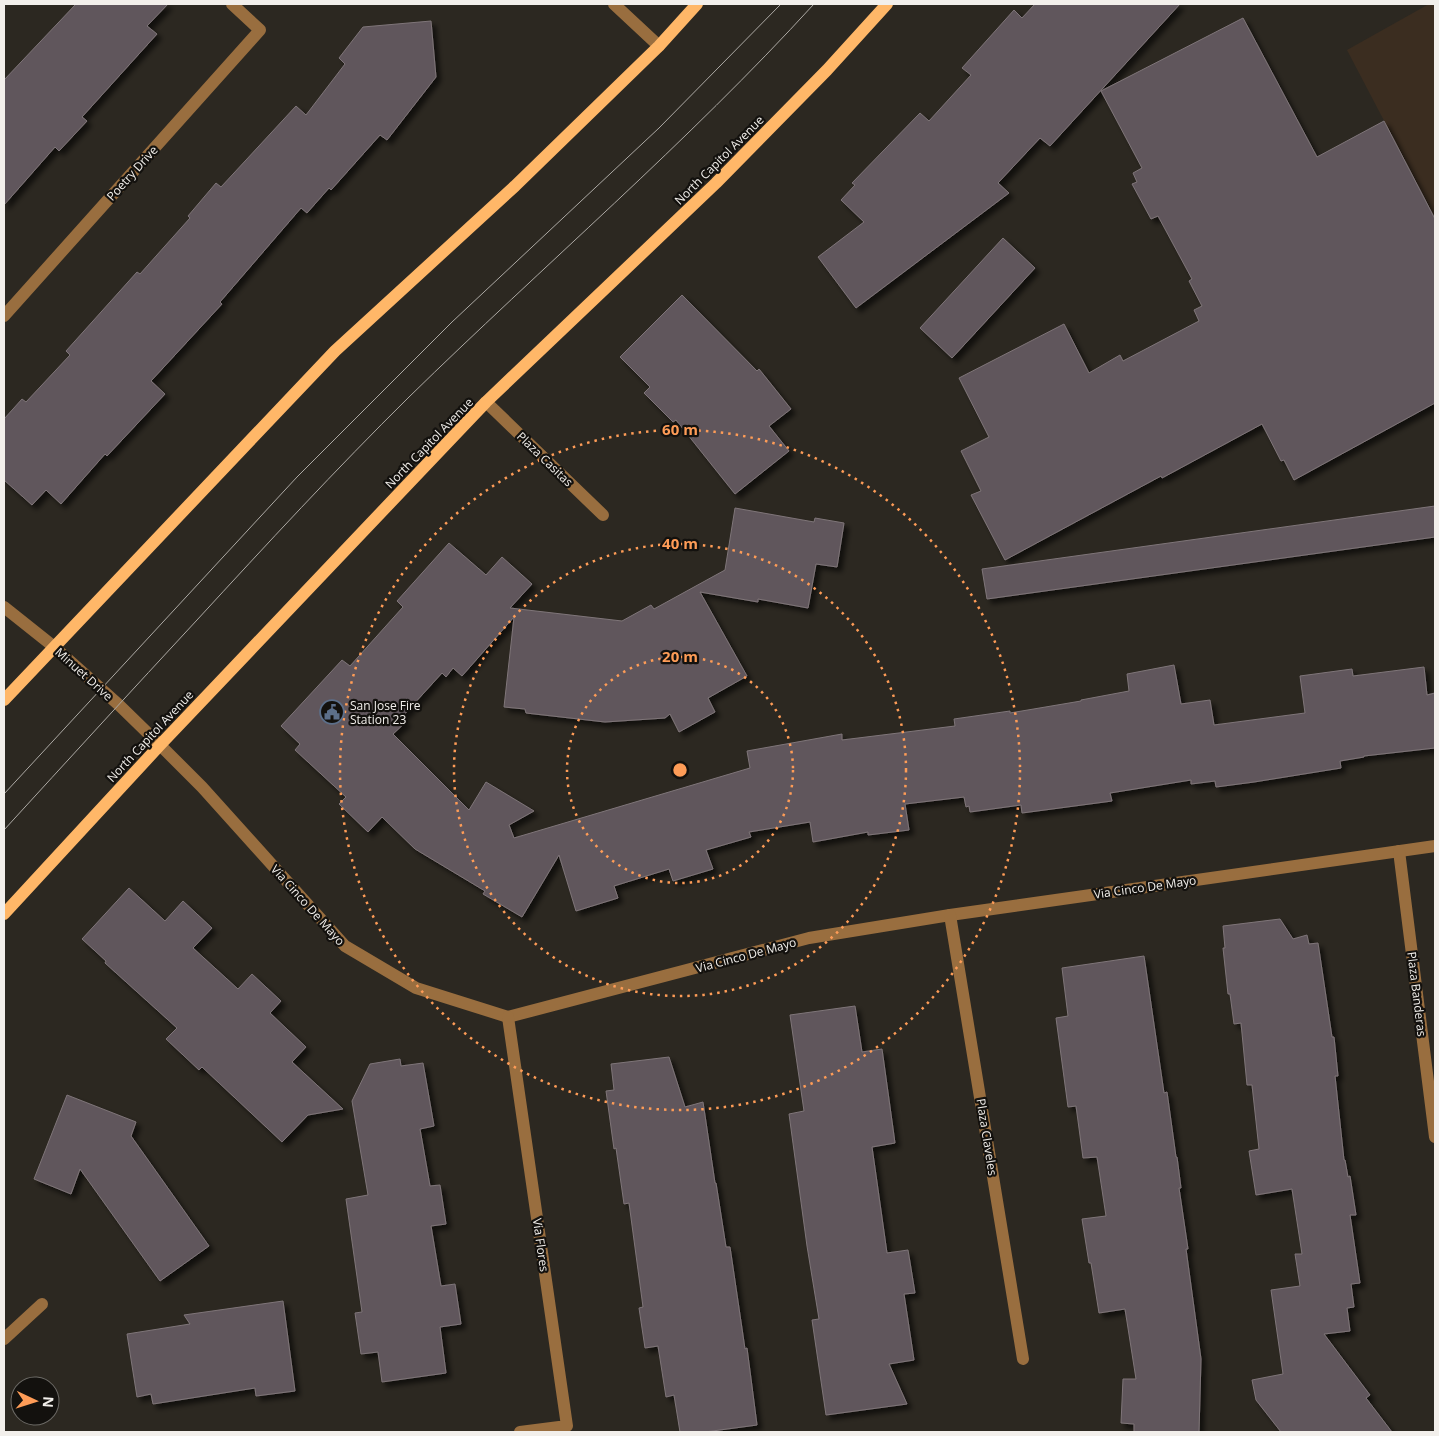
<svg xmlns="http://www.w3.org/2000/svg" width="1439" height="1436" viewBox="0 0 1439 1436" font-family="'Open Sans',sans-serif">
  <defs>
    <filter id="shadow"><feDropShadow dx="4.5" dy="4.5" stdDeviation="2.5" flood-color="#0009"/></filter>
  </defs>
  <rect width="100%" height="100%" fill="#2c2821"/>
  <path fill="#3b2d20" d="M1429,4H1435V218L1347,50Z"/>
  <g fill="#60575b" stroke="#7f7579" filter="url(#shadow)">
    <path d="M76,4H168L147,26L157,34L82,117L87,121L59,151L55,147L4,205V80Z"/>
    <path d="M1035,4H1180L1050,146L1040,138L998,183L1009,193L856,308L818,257L864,222L841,200L855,185L852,183L920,113L929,121L971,75L962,68L1014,10L1022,18Z"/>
    <path d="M1243,18L1317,157L1384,121L1435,219V403L1294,480L1284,460L1281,461L1262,424L1162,478L1161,476L1005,560L971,495L981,491L961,451L989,437L959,378L1064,324L1089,373L1120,355L1123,361L1199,321L1194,310L1202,306L1189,281L1192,279L1158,216L1151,219L1132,184L1137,182L1133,173L1142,168L1101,91Z"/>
    <path d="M431,21L436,77L387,140L380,135L331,190L329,188L307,213L301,208L220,302L222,304L151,381L165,394L107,456L105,454L61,504L46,490L32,505L4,480V419L22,399L26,402L70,355L66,351L137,272L140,274L190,218L188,216L216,183L221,187L296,106L306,115L345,64L339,58L363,27Z"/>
    <path d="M1003,238L1035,268L952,358L920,328Z"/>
    <path d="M682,295L757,371L759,369L791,409L769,426L789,451L735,494L676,420L673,422L644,393L650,387L620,357Z"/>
    <path d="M1435,506V537L987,599L982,569Z"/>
    <path d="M735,508L814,522L815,518L844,523L837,567L816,564L808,608L758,599V602L700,592L747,676L708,698L715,712L679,732L670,714L665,718L605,722L526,713L525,709L504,707L514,617L462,676L453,668L446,677L442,673L402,717L406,722L393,734L469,810L486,782L534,811L509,825L514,838L750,768L747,751L842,734V740L955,726L954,719L1010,711V713L1081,701V700L1129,691L1127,674L1174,665L1181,704L1210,700L1214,725L1305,713L1300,676L1352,669L1353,676L1424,667L1427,695L1435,693V748L1364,756V757L1340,761L1341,768L1254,782L1216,787L1215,781L1191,784V780L1110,793L1112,801L1022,813L1021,805L970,812L969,806L966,807L964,797L905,804L909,830L868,835V832L813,842L810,822L749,832L751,837L706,850L713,869L673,881L669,869L614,886L618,898L576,911L559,855L522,917L483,894L485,891L415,849L382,817L368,832L339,804L346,797L295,750L300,744L281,726L342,660L350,666L403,607L397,601L449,543L486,575L502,557L532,584L510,608L622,621L651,605L654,609L725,570Z"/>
    <path d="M129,888L165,921L183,901L212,928L193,948L238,989L252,974L281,1001L270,1013L306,1047L292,1062L343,1109L308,1115L282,1142L202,1067L199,1070L166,1039L177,1028L105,963L106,961L82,939Z"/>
    <path d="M1280,919L1293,939L1307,935L1309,944L1318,943L1332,1037H1334L1338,1076H1335L1344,1160H1345L1348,1177L1350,1176L1356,1215H1350L1360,1283L1351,1284L1354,1307L1347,1308L1350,1331L1324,1334L1370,1395L1366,1398L1392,1432H1281L1256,1400L1252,1380L1283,1374L1271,1290L1300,1286L1295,1254H1302L1292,1189L1256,1195L1249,1151L1259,1149L1252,1085H1247L1241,1023L1234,1024L1230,994H1228L1223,948H1225L1223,926Z"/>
    <path d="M1144,956L1164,1093L1167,1092L1176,1157H1177L1181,1188H1179L1188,1249H1186L1201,1359L1199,1432H1134V1424L1121,1423L1123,1379H1136L1125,1309L1099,1313L1091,1263H1089L1082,1219L1106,1216L1097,1157L1083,1158L1076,1106L1068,1107L1056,1018L1068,1016L1062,968Z"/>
    <path d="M855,1006L862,1052L882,1049L895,1143L872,1147L887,1253L908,1250L915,1293L904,1294L914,1360L889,1364L907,1404L826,1415L812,1320L819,1319L807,1246L789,1114L804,1111L790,1015Z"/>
    <path d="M669,1057L685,1107L703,1102L715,1183H716L726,1247H730L745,1349L747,1348L757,1425L705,1432H680L674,1395L666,1397L658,1346L645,1348L639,1308L643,1307L629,1203L624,1204L616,1148L614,1149L606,1091L614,1090L611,1064Z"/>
    <path d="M400,1059L401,1066L423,1063L434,1126L420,1129L430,1186L440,1185L446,1224L431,1226L441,1286L455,1284L461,1324L440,1327L446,1373L382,1382L378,1352L361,1354L355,1313L362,1312L346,1199L368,1195L352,1101L370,1064Z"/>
    <path d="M67,1095L136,1122L131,1136L209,1246L160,1281L80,1169L71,1194L34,1179Z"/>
    <path d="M283,1301L295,1391L256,1396L255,1388L153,1404L151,1394L137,1397L127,1334L190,1324L184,1315Z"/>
  </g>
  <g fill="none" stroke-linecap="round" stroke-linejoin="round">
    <g stroke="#996e3f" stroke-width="12">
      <path d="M614,4L659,46"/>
      <path d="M4,316L260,30L232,4"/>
      <path d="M486,402L603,515"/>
      <path d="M4,607L53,646L119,705L160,745L202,787L345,946L416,988L508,1017L809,938L950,915L1435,846"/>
      <path d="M1399,851L1435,1137"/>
      <path d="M950,915L1023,1359"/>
      <path d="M508,1017L567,1426L520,1432"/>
      <path d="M4,1339L42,1304"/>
    </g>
    <g stroke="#ffb768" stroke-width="12">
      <path d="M4,700L335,351L515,186L659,46L697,4"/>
      <path d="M4,914L160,745L486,402L716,183L827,70L887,4"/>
    </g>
    <g stroke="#aca9a4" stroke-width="1">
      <path d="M4,794L297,477L452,322L659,128L781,4"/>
      <path d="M4,830C68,760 132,690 197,620C266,545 336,469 409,397C544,265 687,143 814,4"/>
    </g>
  </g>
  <g fill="none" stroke="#fe9c57" stroke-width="2.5" stroke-dasharray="2.5 5">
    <circle cx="680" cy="770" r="113"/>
    <circle cx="680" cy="770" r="226"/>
    <circle cx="680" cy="770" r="340"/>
  </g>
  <defs>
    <g id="civic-ring" transform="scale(1.25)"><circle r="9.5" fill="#13110e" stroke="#5c6f8a" stroke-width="1.5"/><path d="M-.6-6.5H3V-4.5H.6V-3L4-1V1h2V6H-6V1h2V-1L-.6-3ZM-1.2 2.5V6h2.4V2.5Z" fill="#5c6f8a"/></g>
  </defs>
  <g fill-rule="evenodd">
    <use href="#civic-ring" x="332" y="712"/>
  </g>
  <g text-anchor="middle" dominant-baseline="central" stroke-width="4.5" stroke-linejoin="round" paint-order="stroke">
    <g font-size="12" fill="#f2efeb" stroke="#13110e">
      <text transform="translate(719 160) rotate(-45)">North Capitol Avenue</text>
      <text transform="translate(132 173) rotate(-48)">Poetry Drive</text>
      <text transform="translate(429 443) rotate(-46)">North Capitol Avenue</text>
      <text transform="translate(545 459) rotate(44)">Plaza Casitas</text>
      <text transform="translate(84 674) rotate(42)">Minuet Drive</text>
      <text transform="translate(150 736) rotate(-47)">North Capitol Avenue</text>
      <text transform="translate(1145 887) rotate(-8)">Via Cinco De Mayo</text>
      <text transform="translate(308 905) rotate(48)">Via Cinco De Mayo</text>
      <text transform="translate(746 955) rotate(-15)">Via Cinco De Mayo</text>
      <text transform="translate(1417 994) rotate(83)">Plaza Banderas</text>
      <text transform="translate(987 1137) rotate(81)">Plaza Claveles</text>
      <text transform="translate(541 1245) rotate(82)">Via Flores</text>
    </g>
    <g font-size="12" fill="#f2efeb" stroke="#13110e" text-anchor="start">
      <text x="350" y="705">San Jose Fire<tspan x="350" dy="14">Station 23</tspan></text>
    </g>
  </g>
  <circle cx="680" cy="770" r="8" fill="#fe9c57" stroke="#13110e" stroke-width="2.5"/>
  <g font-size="15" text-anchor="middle" font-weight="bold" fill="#fe9c57" stroke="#13110e" stroke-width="4.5" stroke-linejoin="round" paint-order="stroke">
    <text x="680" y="435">60 m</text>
    <text x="680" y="549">40 m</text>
    <text x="680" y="662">20 m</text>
  </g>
  <rect width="1439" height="1436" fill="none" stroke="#f2efeb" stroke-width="10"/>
  <g transform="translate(35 1401) rotate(94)"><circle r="24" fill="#13110e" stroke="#6c6a66"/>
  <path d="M0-4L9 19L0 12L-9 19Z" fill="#fe9c57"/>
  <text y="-8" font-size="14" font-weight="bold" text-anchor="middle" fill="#f2efeb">N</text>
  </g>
</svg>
